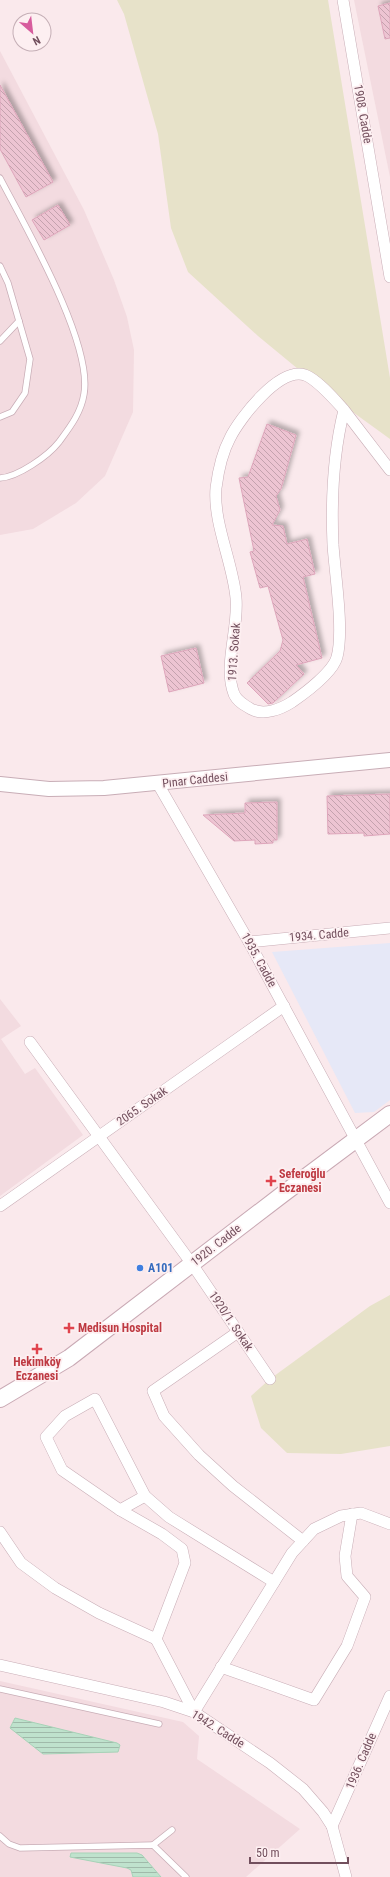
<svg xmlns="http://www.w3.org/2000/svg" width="390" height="1877" viewBox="0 0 390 1877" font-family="'Roboto Condensed',sans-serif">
  <defs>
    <pattern id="water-rules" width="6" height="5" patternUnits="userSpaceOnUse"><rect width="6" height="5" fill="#bfe2cd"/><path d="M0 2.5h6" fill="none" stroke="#a0baaa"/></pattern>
    <pattern id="building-back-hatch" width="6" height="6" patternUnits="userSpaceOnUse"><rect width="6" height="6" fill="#edc4d2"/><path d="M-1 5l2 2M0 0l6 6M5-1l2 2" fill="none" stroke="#c4a2ae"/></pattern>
    <filter id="shadow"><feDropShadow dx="3.5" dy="-3.5" stdDeviation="2" flood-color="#0004"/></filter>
  </defs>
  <rect width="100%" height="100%" fill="#fae9ec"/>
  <g fill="#f3dbe0">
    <path d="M354,0H390V177Z"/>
    <path d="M0,51L84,210L114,280L127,317L134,350L133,412L105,476L76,503L33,529L0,535Z"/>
    <path d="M0,999L21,1026L1,1039L25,1074L35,1068L83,1135L0,1196Z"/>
    <path d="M0,1681L183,1722L199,1736L197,1759L300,1829L246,1877H0Z"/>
  </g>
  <path fill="#e6e8f7" d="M390,943V1100L374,1112L355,1113L272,952Z"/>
  <g fill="#e7e2c9">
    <path d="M117,0H328L390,378V439L332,397L258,336L188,272L171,228L158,134L124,14Z"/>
    <path d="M390,1295V1446L341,1454L287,1453L261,1428L251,1396L270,1379L370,1306Z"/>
  </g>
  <g fill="url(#water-rules)" stroke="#a7d3b8">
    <path d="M15,1718L117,1743L120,1745L118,1752L43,1754L10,1728Z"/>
    <path d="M71,1853H137L142,1855L161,1877H133L131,1870L127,1868L70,1857Z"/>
  </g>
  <g fill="url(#building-back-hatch)" stroke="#dea6bb" filter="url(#shadow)">
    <path d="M390,3V38L385,39L378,6Z"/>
    <path d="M0,85L53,182L26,197L0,149Z"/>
    <path d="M58,205L70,225L44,240L32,220Z"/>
    <path d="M267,424L296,435L281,489L276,496L280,510L272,525L283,526L287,544L307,539L315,574L303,577L322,658L296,665L304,674L273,703L268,704L247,683L280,651L283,640L268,586L260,588L250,552L254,551L239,478L248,477Z"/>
    <path d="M196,648L204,683L169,692L161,656Z"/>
    <path d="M390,794V834L364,836V833L328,834L327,796Z"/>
    <path d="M277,802V840H273V843L255,844V840L234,841L203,815L245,813V803Z"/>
  </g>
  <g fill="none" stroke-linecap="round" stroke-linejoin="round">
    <g stroke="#c8adb6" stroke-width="7">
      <g id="service">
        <path d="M0,178C25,226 93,343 84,394C81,413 70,427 59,442C48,456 18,477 0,478"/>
        <path d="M0,266L8,283L30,359L25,393L12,412L0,417"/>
        <path d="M0,341L19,321"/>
        <path d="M0,1689L159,1724"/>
        <path d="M0,1836L9,1844L20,1848L153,1845L186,1877"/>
        <path d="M153,1845L172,1830"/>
      </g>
    </g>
    <g stroke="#c8adb6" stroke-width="12">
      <g id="minor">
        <path d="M343,0L390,277"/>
        <path d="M344,410C333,454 331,500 333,545C335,574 344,631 337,657C333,672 305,693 292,702C281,709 264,716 251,709C244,705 237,701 234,694C223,666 239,628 236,598C233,563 213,523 216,488C218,472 222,453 230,438C240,418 279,367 305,375C318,380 335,400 344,410L390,470"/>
        <path d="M158,784L249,942L390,1203"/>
        <path d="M249,942L390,928"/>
        <path d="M30,1042L192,1264L270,1379"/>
        <path d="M0,1206L284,1006"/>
        <path d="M238,1332L153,1391L164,1416L199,1455L233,1486L303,1541"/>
        <path d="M145,1496L120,1510L162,1534L182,1549L185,1563L156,1639L194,1712"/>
        <path d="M120,1510L62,1470L46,1437L65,1416L95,1399L145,1496L169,1517L274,1582"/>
        <path d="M0,1532L21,1563L55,1588L99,1613L156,1639"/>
        <path d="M0,1665L164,1702L194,1712L270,1763L303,1789L323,1812L332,1826L346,1877"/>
        <path d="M221,1667L314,1700L347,1646L365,1597L347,1576L345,1556L352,1514"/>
        <path d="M194,1712L292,1553L314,1529L341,1516L361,1513L390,1524"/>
        <path d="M332,1826L390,1696"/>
      </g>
    </g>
    <g stroke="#c8adb6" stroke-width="16">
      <path id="tertiary" d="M0,784L49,789L104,788L390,760"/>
    </g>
    <g stroke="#c9a9b4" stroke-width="18">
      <path id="secondary" d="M0,1399L69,1358L283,1194L390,1114"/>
    </g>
    <use href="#service" stroke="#fff" stroke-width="5.5"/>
    <use href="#minor" stroke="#fff" stroke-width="11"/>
    <use href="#tertiary" stroke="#fff" stroke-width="14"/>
    <use href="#secondary" stroke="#fff" stroke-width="16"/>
  </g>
  <g fill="#e0444e" stroke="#fdeff1" stroke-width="1.5">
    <path d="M269 1175h4v4h4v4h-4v4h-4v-4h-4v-4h4z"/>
    <path d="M67 1322h4v4h4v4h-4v4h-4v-4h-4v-4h4z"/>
    <path d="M35 1343h4v4h4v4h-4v4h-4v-4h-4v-4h4z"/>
  </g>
  <circle fill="#3f7fe0" stroke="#fdeff1" stroke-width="1.5" cx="140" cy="1268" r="4"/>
  <g text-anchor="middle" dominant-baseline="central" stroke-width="3.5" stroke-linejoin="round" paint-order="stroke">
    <g font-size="12" fill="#724f5d" stroke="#fdeff1">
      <text transform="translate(363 114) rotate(80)">1908. Cadde</text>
      <text transform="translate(234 652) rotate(-86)">1913. Sokak</text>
      <text transform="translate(195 780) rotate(-6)">Pınar Caddesi</text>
      <text transform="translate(319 935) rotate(-5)">1934. Cadde</text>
      <text transform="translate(259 960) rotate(61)">1935. Cadde</text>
      <text transform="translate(142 1106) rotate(-35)">2065. Sokak</text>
      <text transform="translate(216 1245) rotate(-38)">1920. Cadde</text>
      <text transform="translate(231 1321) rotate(56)">1920/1. Sokak</text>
      <text transform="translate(218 1729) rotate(32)">1942. Cadde</text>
      <text transform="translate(361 1761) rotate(-67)">1936. Cadde</text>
    </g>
    <g font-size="12" font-weight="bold" fill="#be3a42" stroke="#fdeff1" text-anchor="start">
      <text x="279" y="1174">Seferoğlu<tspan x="279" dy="14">Eczanesi</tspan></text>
      <text x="78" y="1328">Medisun Hospital</text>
      <text x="37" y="1362" text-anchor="middle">Hekimköy<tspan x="37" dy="14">Eczanesi</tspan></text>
    </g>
    <g font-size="12" font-weight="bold" fill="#366cbe" stroke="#fdeff1" text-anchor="start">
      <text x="148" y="1268">A101</text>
    </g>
  </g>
  <g transform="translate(32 32) rotate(152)"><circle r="19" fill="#fdeff1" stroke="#c5afb6"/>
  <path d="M0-3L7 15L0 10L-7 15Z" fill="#d75c9d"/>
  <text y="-6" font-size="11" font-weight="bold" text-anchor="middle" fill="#724f5d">N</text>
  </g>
  <path d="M250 1857v6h98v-6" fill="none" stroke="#724f5d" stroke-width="2"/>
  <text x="256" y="1857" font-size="12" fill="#724f5d" stroke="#fdeff1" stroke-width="3" paint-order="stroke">50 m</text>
</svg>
